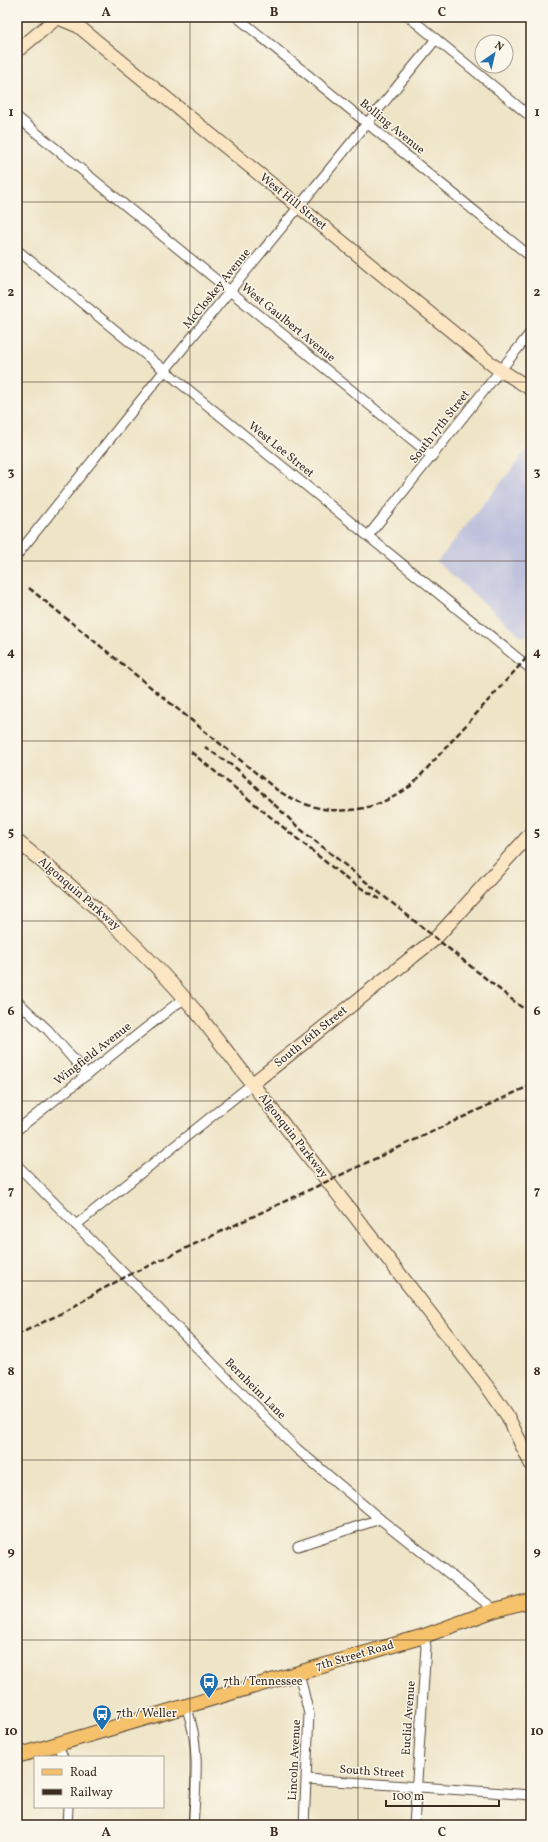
<svg xmlns="http://www.w3.org/2000/svg" width="548" height="1842" viewBox="0 0 548 1842" font-family="Vollkorn,serif">
  <rect width="100%" height="100%" fill="#fbf7ec"/>
  <filter id="ink" filterUnits="userSpaceOnUse"><feTurbulence type="fractalNoise" baseFrequency=".025" numOctaves="2"/><feDisplacementMap in="SourceGraphic" scale="8" xChannelSelector="R" yChannelSelector="G"/><feConvolveMatrix kernelMatrix="1 2 1 2 8 2 1 2 1" color-interpolation-filters="sRGB"/></filter>
  <filter id="wash" filterUnits="userSpaceOnUse"><feTurbulence type="fractalNoise" baseFrequency=".012" numOctaves="4" result="noise"/><feDisplacementMap in="SourceGraphic" scale="16" xChannelSelector="R" yChannelSelector="G"/><feGaussianBlur stdDeviation="0.9" result="paint"/><feColorMatrix in="noise" values="0 0 0 0 0 0 0 0 0 0 0 0 0 0 0 0 0 1.4 0 .05"/><feComposite in="paint" operator="in"/></filter>
  <g filter="url(#wash)">
    <rect width="100%" height="100%" fill="#eee4c6"/>
    <path fill="#c0c2dd" d="M531,445V630L524,638L437,562Z"/>
  </g>
  <g filter="url(#ink)">
    <g fill="none" stroke-linecap="round" stroke-linejoin="round">
      <g stroke="#564637" stroke-width="11">
        <g id="street">
          <path d="M237,17L531,257"/>
          <path d="M409,17L531,117"/>
          <path d="M17,117L432,456"/>
          <path d="M17,250L531,669"/>
          <path d="M368,536L531,332"/>
          <path d="M17,555L157,380L436,39"/>
          <path d="M17,1001L48,1030L87,1075"/>
          <path d="M17,1130L175,1005L185,999"/>
          <path d="M17,1165L297,1449L380,1519L495,1610"/>
          <path d="M76,1225L252,1084"/>
          <path d="M298,1546L380,1519"/>
          <path d="M299,1673L309,1714L304,1825"/>
          <path d="M186,1706C201,1747 196,1783 193,1825"/>
          <path d="M57,1744L63,1757"/>
          <path d="M307,1779L531,1795"/>
          <path d="M67,1825L68,1807"/>
          <path d="M414,1825L426,1647L424,1636"/>
        </g>
      </g>
      <g stroke="#564637" stroke-width="15">
        <g id="secondary">
          <path d="M56,17L78,26L494,366L531,389"/>
          <path d="M17,51L58,17"/>
          <path d="M17,841C81,893 141,946 194,1009L489,1389L507,1415L531,1464"/>
          <path d="M252,1084L435,939L531,833"/>
        </g>
      </g>
      <g stroke="#564637" stroke-width="16">
        <path id="primary" d="M17,1756L424,1636L495,1610L531,1600"/>
      </g>
      <use href="#street" stroke="#fff" stroke-width="9"/>
      <use href="#secondary" stroke="#fbe6c4" stroke-width="13"/>
      <use href="#primary" stroke="#f5c16b" stroke-width="14"/>
      <g stroke="#3b2a1e" stroke-width="2.5" stroke-dasharray="6 3" stroke-linecap="butt">
        <path d="M29,588L277,790C322,819 369,817 412,785L531,653"/>
        <path d="M205,747L237,769L299,828L520,1006L531,1013"/>
        <path d="M191,752L349,881L380,899"/>
        <path d="M17,1335L68,1310L99,1291L127,1276L531,1085"/>
      </g>
    </g>
  </g>
  <path fill="none" stroke="#3b2a1e" stroke-width="1" stroke-opacity="0.55" d="M190,17V1825M358,17V1825M17,202H531M17,382H531M17,561H531M17,741H531M17,921H531M17,1101H531M17,1281H531M17,1460H531M17,1640H531"/>
  <defs>
    <g id="bus-pin" transform="scale(1)"><path d="M0 17L-7.5 6A9.5 9.5 0 1 1 7.5 6Z" fill="#1f6fb2" stroke="#fbf7ec"/><path d="M-5-6H5V4H4V6H2V4H-2V6H-4V4H-5ZM-3.5-4V0h7V-4ZM-3.5 1.2v1.5H-2V1.2ZM2 1.2v1.5H3.5V1.2Z" fill="#fff"/></g>
  </defs>
  <g fill-rule="evenodd">
    <use href="#bus-pin" x="209" y="1682"/>
    <use href="#bus-pin" x="102" y="1714"/>
  </g>
  <g text-anchor="middle" dominant-baseline="central" stroke-width="3" stroke-linejoin="round" paint-order="stroke">
    <g font-size="12" fill="#3b2a1e" stroke="#fbf7ec">
      <text transform="translate(392 127) rotate(39)">Bolling Avenue</text>
      <text transform="translate(293 202) rotate(39)">West Hill Street</text>
      <text transform="translate(217 289) rotate(-51)">McCloskey Avenue</text>
      <text transform="translate(288 323) rotate(39)">West Gaulbert Avenue</text>
      <text transform="translate(440 427) rotate(-52)">South 17th Street</text>
      <text transform="translate(281 450) rotate(39)">West Lee Street</text>
      <text transform="translate(79 894) rotate(41)">Algonquin Parkway</text>
      <text transform="translate(311 1037) rotate(-39)">South 16th Street</text>
      <text transform="translate(93 1054) rotate(-38)">Wingfield Avenue</text>
      <text transform="translate(293 1136) rotate(52)">Algonquin Parkway</text>
      <text transform="translate(255 1389) rotate(45)">Bernheim Lane</text>
      <text transform="translate(355 1656) rotate(-16)">7th Street Road</text>
      <text transform="translate(409 1718) rotate(-86)">Euclid Avenue</text>
      <text transform="translate(295 1760) rotate(-87)">Lincoln Avenue</text>
      <text transform="translate(372 1772) rotate(4)">South Street</text>
    </g>
    <g font-size="12" fill="#3b2a1e" stroke="#fbf7ec" text-anchor="start">
      <text x="223" y="1682">7th / Tennessee</text>
      <text x="116" y="1714">7th / Weller</text>
    </g>
  </g>
  <rect width="548" height="1842" fill="none" stroke="#fbf7ec" stroke-width="44"/>
  <rect x="34" y="1756" width="130" height="52" fill="#fbf7ec" stroke="#aea59a"/>
  <rect x="42" y="1769" width="20" height="6" fill="#f5c16b" stroke="#aea59a"/>
  <text x="70" y="1776" font-size="12" fill="#3b2a1e">Road</text>
  <rect x="42" y="1789" width="20" height="6" fill="#3b2a1e" stroke="#aea59a"/>
  <text x="70" y="1796" font-size="12" fill="#3b2a1e">Railway</text>
  <g transform="translate(494 54) rotate(34)"><circle r="19" fill="#fbf7ec" stroke="#aea59a"/>
  <path d="M0-3L7 15L0 10L-7 15Z" fill="#1f6fb2"/>
  <text y="-6" font-size="11" font-weight="bold" text-anchor="middle" fill="#3b2a1e">N</text>
  </g>
  <path d="M386 1800v6h113v-6" fill="none" stroke="#3b2a1e" stroke-width="2"/>
  <text x="392" y="1800" font-size="12" fill="#3b2a1e" stroke="#fbf7ec" stroke-width="3" paint-order="stroke">100 m</text>
  <rect x="22" y="22" width="504" height="1798" fill="none" stroke="#3b2a1e" stroke-width="1.5"/>
  <g font-size="13" text-anchor="middle" font-weight="bold" fill="#3b2a1e">
    <text x="106" y="16">A</text>
    <text x="274" y="16">B</text>
    <text x="442" y="16">C</text>
    <text x="11" y="116">1</text>
    <text x="537" y="116">1</text>
    <text x="11" y="296">2</text>
    <text x="537" y="296">2</text>
    <text x="11" y="476">3</text>
    <text x="537" y="476">3</text>
    <text x="11" y="656">4</text>
    <text x="537" y="656">4</text>
    <text x="11" y="836">5</text>
    <text x="537" y="836">5</text>
    <text x="11" y="1015">6</text>
    <text x="537" y="1015">6</text>
    <text x="11" y="1195">7</text>
    <text x="537" y="1195">7</text>
    <text x="11" y="1375">8</text>
    <text x="537" y="1375">8</text>
    <text x="11" y="1555">9</text>
    <text x="537" y="1555">9</text>
    <text x="11" y="1735">10</text>
    <text x="537" y="1735">10</text>
    <text x="106" y="1836">A</text>
    <text x="274" y="1836">B</text>
    <text x="442" y="1836">C</text>
  </g>
</svg>
